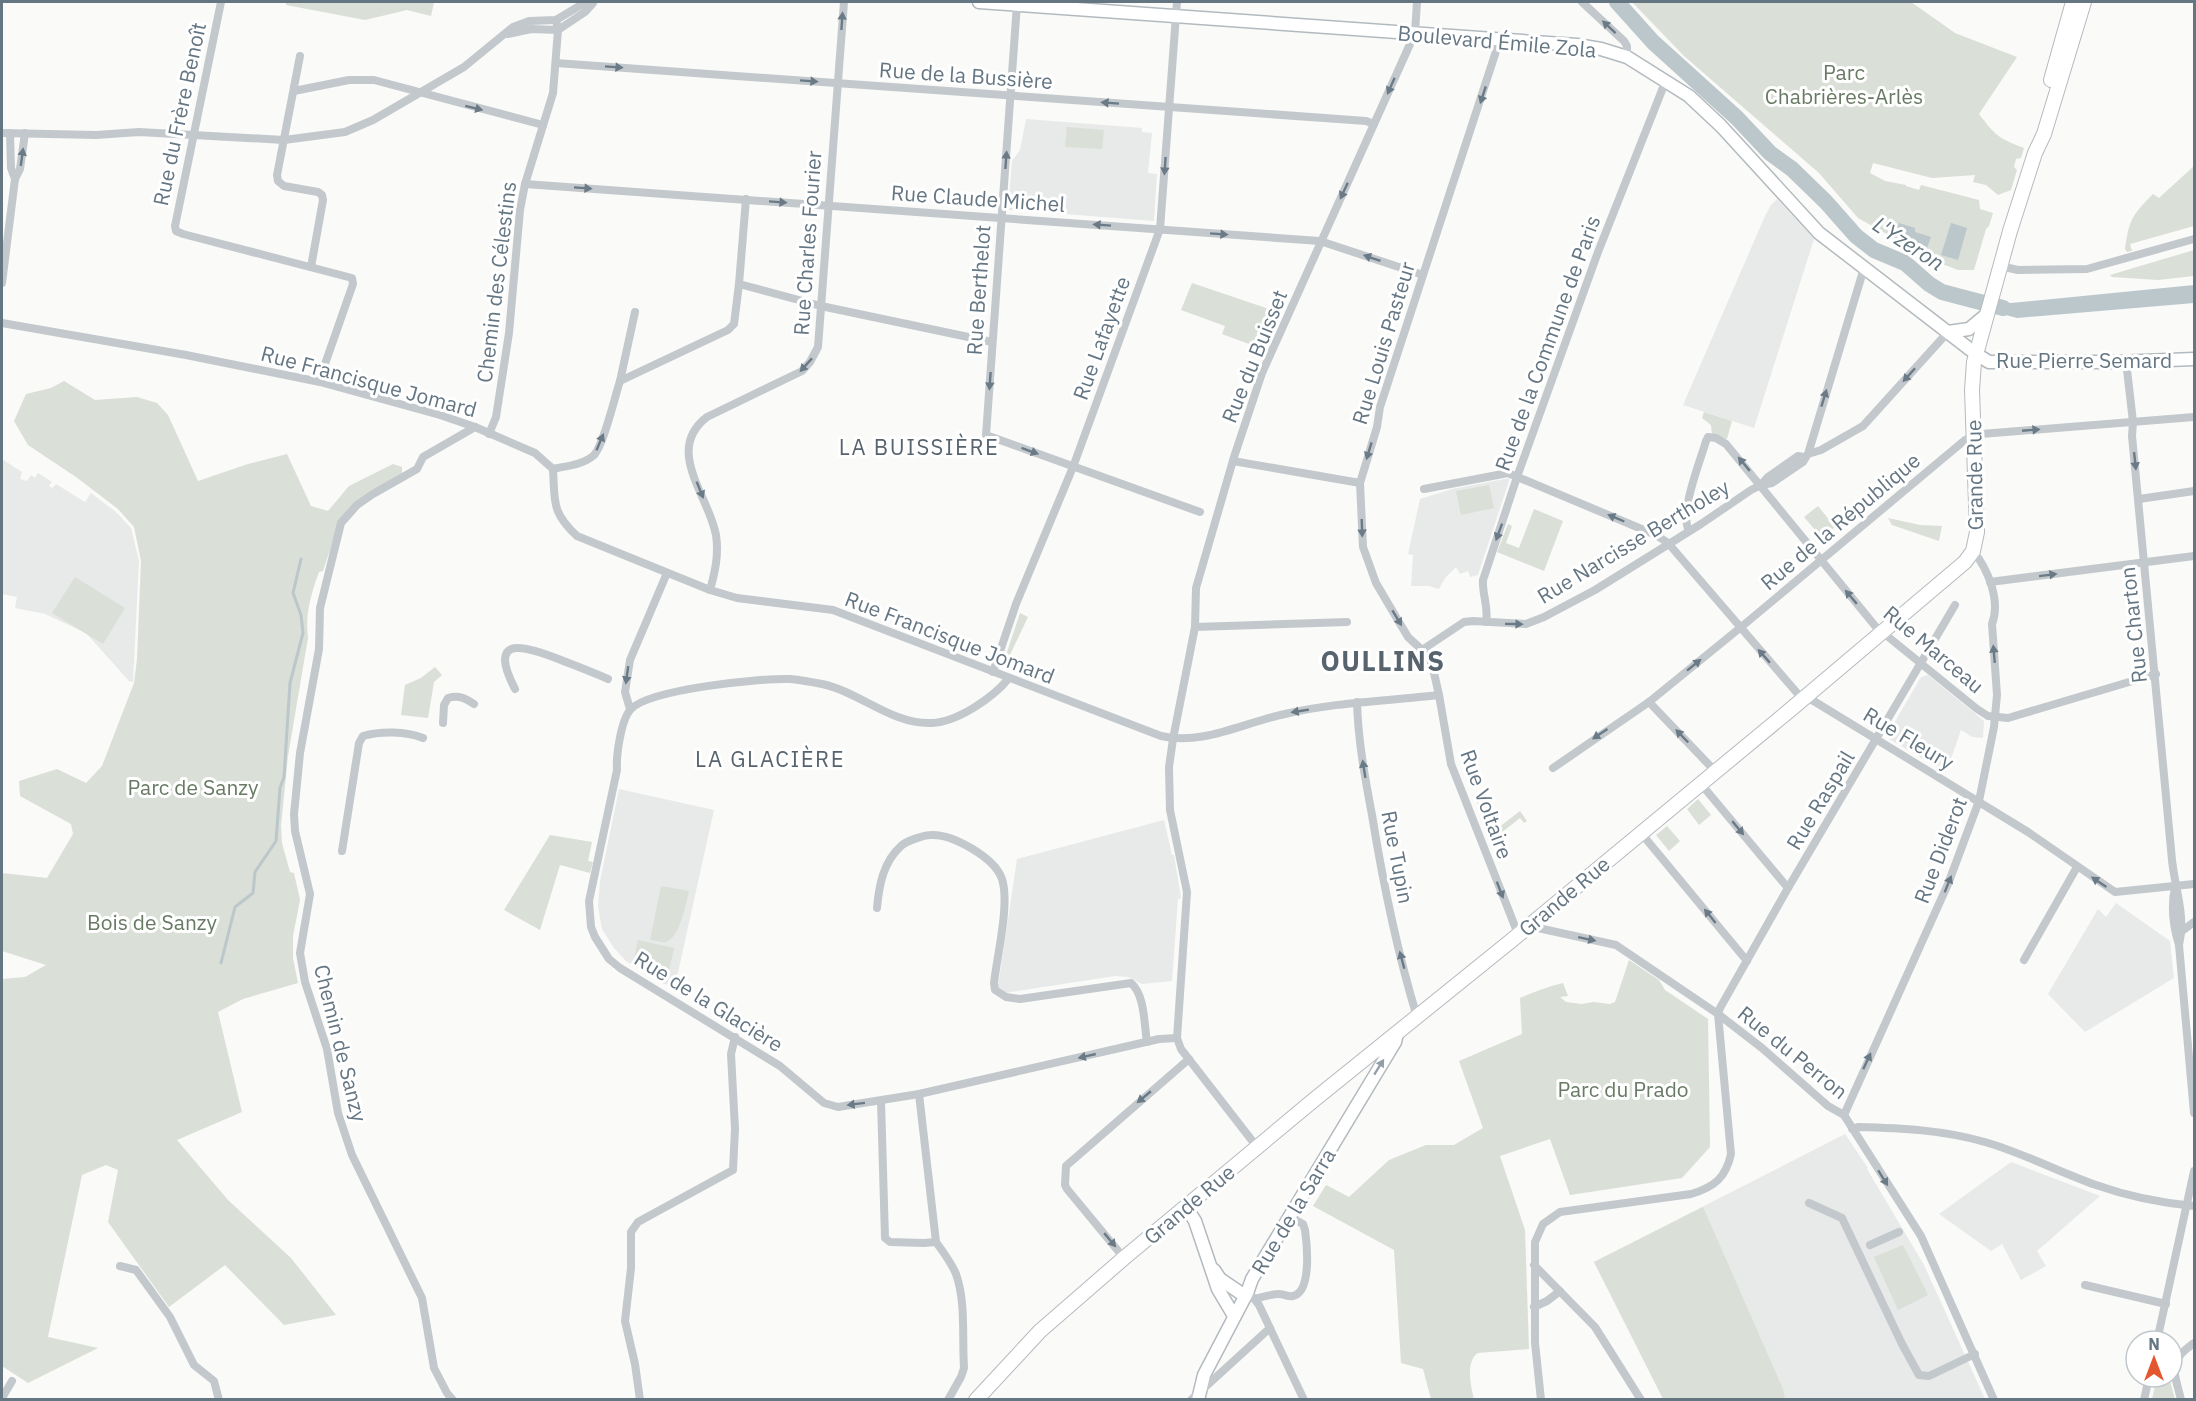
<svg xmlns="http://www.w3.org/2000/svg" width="2196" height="1401" viewBox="0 0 2196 1401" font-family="'IBM Plex Sans',sans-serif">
  <rect width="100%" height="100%" fill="#fafaf8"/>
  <g fill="#e8e9e9">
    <path d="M1026,119L1142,128V132L1152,133L1148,173L1157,174L1154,221L1026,211V205H1023L1022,211L1008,210L1012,161L1020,150Z"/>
    <path d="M1777,199L1814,239L1754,428L1683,405L1765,216L1771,205Z"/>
    <path d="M2,459L22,472L20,479L27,481L31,475L35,478L38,473L52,482L49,486L52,488L56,484L85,502L91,493L116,512L131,528L139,561L133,682L129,681L86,633L45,614L15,608L17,597L2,594Z"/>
    <path d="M1510,478L1478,575L1470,577L1468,571L1460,574L1456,567L1445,578L1439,589L1429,586H1411L1413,555L1408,554L1420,499L1452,489Z"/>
    <path d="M1928,675L1984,721L1983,738L1972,737L1961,730L1946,773L1886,737L1921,677Z"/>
    <path d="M619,789L714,810L675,986L664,984L626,961L614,948L602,929L598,906L600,881Z"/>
    <path d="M1164,820L1172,855H1174L1181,898L1178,899L1172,981L1142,984L1128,977L1115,976L1005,993L998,987L1017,859Z"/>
    <path d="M2116,903L2170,941L2174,978L2085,1032L2048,994L2098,909L2106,917Z"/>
    <path d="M1845,1134L1868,1168L1867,1169L1924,1265L1985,1399H1664L1594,1262Z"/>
    <path d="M2011,1162L2100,1196L2037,1251L2046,1266L2021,1280L2002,1244L1991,1251L1939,1214Z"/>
  </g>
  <g fill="#dadfd7">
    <path d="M286,2H434L431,16L407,10L365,20L286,5Z"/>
    <path d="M1632,2H1911L1955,33L2017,57L1979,114C1995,135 1999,139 2024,148L2021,158L2016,159L2014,167L2017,170L2011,190L1998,195L1986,185L1973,182L1975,175L1932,178L1873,163L1870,173L1885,181L1906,185V186L1919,190L1921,185L1979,200L1980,209L1993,213L1989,226L1986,229L1974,270H1958L1937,262L1858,218L1819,173L1684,56Z"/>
    <path d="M1067,127L1104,130L1102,149L1065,147Z"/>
    <path d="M2194,166V226L2130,244L2132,251L2127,252L2125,249C2129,220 2132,215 2153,194L2159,198Z"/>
    <path d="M2194,250V276L2158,280L2112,277L2110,275Z"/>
    <path d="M1192,283L1278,312L1264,346L1257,347L1222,334L1225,326L1181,310Z"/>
    <path d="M64,381L95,400L137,397L157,403L168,415L198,481L248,464L287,454L311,506L328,511L349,486L393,464L402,467V476L339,523L323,571L319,572C311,594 305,614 308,638L288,756L281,826L282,843L290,872L294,873L300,900L293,936V958L298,983L243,999L218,1012L242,1112L177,1140L228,1200L291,1258L336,1315L284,1325L225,1265L169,1307L108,1222L118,1170L106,1165L82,1175L48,1337L98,1348L28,1383L2,1366V979L25,977L46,965L2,951V873L47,878L73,834L71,824L20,796L19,781L57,769L86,783L102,766L134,683L137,659L141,561L134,527L118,509L76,477L28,445L14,421L26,394L51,388Z"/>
    <path d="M1704,412L1732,421L1727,439L1712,434L1711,425L1702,418Z"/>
    <path d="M1489,485L1494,508L1461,515L1456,491Z"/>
    <path d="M1818,506L1835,527L1822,538L1804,517Z"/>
    <path d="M1534,509L1563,521L1544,571L1497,552L1508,524L1512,526L1506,543L1519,548Z"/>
    <path d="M1888,518L1920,525L1942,526L1939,541L1892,525Z"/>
    <path d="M75,577L125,608L103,644L52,613Z"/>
    <path d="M1020,613L1028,617L1008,659L1005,658Z"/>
    <path d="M435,667L442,675L434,682L428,718L401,715L405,685L421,678Z"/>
    <path d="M1486,795L1492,819L1483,822L1477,802Z"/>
    <path d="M1698,799L1711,815L1699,825L1687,809Z"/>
    <path d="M1520,811L1527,821L1524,823L1520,818L1492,840L1489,835Z"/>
    <path d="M1667,826L1680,841L1669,851L1656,835Z"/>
    <path d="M550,835L592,842L588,861L593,862L590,873L560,865L540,930L504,910Z"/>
    <path d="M661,886L689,891C686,904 679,940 665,942C661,943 654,940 650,940Z"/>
    <path d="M638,940L674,948L669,971L633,963Z"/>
    <path d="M1629,960L1659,980L1665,990L1708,1019L1710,1147L1682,1178L1570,1195L1550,1139L1500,1156L1525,1230L1529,1349L1478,1353C1465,1361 1471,1387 1474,1399H1431L1423,1369L1401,1363L1394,1250L1313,1206L1326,1185L1349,1197L1389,1160L1426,1145H1454L1483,1128L1459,1061L1522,1034L1520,998C1534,992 1547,987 1563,983L1568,996L1560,997L1566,1002L1582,1004L1593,1002L1610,1004L1615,1002Z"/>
    <path d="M1703,1207L1783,1389L1785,1399H1663L1594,1262Z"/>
    <path d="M1903,1245L1928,1295L1898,1310L1874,1257Z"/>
    <path d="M2157,1377H2169L2175,1399H2152Z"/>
  </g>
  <g fill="#bbc7cb">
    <path d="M1899,223L1915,228V232L1931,237L1927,248L1894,237Z"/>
    <path d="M1951,223L1967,228L1958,260L1941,255Z"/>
    <path d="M2194,285V303L2017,318L1980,308L1982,300L2011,303Z"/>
  </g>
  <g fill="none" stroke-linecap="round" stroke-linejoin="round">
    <path stroke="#bbc7cb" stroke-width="3" d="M221,963L235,907L253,893L255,872L276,841L280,788L284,777L290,683L303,633L301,615L293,593L301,559"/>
    <path stroke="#bbc7cb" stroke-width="16" d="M1617,2L1653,42L1737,118L1770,153L1792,169L1826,202L1856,236L1874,250L1905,263L1929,284L1942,292L2003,308"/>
    <g stroke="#b3babf" stroke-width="15">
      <g id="secondary">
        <path d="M979,2L1577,45L1601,49L1627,57L1689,96L1721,126L1819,233L1976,354L1989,362H2117L2194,359"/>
        <path d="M1948,332L1969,329L1987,314"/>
        <path d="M1186,1207L1195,1221L1218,1289L1234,1316"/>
        <path d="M1214,1270L1220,1279L1245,1296"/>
        <path d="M1198,1400L1204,1375L1247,1293L1252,1279L1395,1042L1397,1033"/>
      </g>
    </g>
    <g stroke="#b5babe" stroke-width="16">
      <g id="primary">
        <path d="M2051,80L2073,2"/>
        <path d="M976,1400L1040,1331L1124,1258L1315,1099L1512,940L1790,710L1965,562L1973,551L1977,532L1972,390L1974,362L2010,231L2035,153L2044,134L2084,2"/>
      </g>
    </g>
    <g stroke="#c3c8cc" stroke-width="8">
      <path d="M221,2L175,226L176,231L183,234L352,278L353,284L325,364L320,382"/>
      <path d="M1582,2L1624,41L1627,46V57"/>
      <path d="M1017,4L986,435L1200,512"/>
      <path d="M508,34L531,29L558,30L585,12L593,3"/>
      <path d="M1500,39L1380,407L1377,427L1360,483L1363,547L1376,583L1399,622L1408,637L1422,650L1432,664L1439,695L1451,764L1518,934"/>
      <path d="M300,56L277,175L278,181L284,186L318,192L322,195L323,200L311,267"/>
      <path d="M556,63L1366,121L1374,124"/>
      <path d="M294,91L349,80H374L543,125"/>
      <path d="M2,133L96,135L139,132L284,140L345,132L373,120L464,67L513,27L529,21L556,20L581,5L591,4"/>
      <path d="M10,133L11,168L15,179"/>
      <path d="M525,184L1320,241L1423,275"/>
      <path d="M2000,266L2018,270L2087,269L2194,239"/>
      <path d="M2,283L15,179L20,169L25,133"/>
      <path d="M739,284L821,306L992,342"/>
      <path d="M2,323L186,355L320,382L440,415L475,427L535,453L553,469C555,501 551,512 577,536L710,590L737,598L833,610L1161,736C1202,746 1245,722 1285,714C1336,702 1388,701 1439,695"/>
      <path d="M2126,361L2133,422L2132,436L2172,860C2175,889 2186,916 2179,945"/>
      <path d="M620,381L635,312"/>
      <path d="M489,434L496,417L509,333L520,210L525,184L553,93L558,30L556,20"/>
      <path d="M1808,454L1864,268"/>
      <path d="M1233,461L1360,483"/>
      <path d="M553,469C566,466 582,465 593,456C603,448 615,396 620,381L728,330L734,324L739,284L746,199"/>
      <path d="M1761,485L1768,477L1798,456L1804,457"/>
      <path d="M1424,489L1508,473L1656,535L1668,543L1798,694L1812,700L2028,832L2115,892L2194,884"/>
      <path d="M2139,499L2194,491"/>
      <path d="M1689,531C1679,513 1700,462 1706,441L1708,437L1716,438L1726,444L1876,627L1977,709L1988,716L2008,718L2156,674"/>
      <path d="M1990,582L2194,556"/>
      <path d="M710,590C715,572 719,555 716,535C709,496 664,450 707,417L802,371L810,362L818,347L844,2"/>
      <path d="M1486,622C1489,607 1482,595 1483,580L1517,477L1598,252L1666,80"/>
      <path d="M1195,627L1347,622"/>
      <path d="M1422,650L1464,622L1473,621L1526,624L1544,617L1595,590L1701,524L1751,490L1761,485L1772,483L1803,462L1808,454L1821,450L1863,426L1948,332"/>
      <path d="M993,672L1016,604L1073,467L1160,229L1177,2"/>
      <path d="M1009,678C993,698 957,722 932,723C892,725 860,692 822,684C812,682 800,680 790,679C761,678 650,689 631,709C621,719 616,756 617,770L589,901L591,927L595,937L609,959L620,968L780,1066L824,1103L838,1107L919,1094L1159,1039L1177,1038"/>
      <path d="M515,689C486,633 526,646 561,660C576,666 592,672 608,679"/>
      <path d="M1357,702C1358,740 1365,778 1372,815C1383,883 1397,951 1417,1017"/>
      <path d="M1649,702L1715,771"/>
      <path d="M630,709L625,692L630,660L667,573"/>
      <path d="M443,723L444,705L448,698C459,695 465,698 474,704"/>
      <path d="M1553,768L1649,702L1746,623L1965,440L1981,434L2194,417"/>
      <path d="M1701,784L1788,888"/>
      <path d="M1641,833L1747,961"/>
      <path d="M342,851L359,743L363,736C380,731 406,731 423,738"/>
      <path d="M2175,887C2171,906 2173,926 2179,945L2194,1113"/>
      <path d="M877,908C879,886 883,862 901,846C906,841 924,835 931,835C953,834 995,858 1002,879C1010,904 997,956 994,983L995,990L1006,997L1020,999L1131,983C1145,995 1144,1024 1147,1042"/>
      <path d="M1531,924L1538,928L1616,945L1718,1014L1762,1048L1828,1106L1844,1115L1921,1236L1994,1400"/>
      <path d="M2182,931L2194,922"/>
      <path d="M2024,960L2077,867"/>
      <path d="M919,1094L936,1242C943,1252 951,1262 956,1274C966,1302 962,1337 964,1368L961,1377L948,1400"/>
      <path d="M881,1101L885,1238L890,1242L924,1243L936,1242"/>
      <path d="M1844,1115L1948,884L1979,801L1994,727L1997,695L1992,624C2001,601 1988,569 1973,551"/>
      <path d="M1852,1129L1858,1127C1901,1128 1943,1130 1985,1142C2023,1153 2059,1172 2096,1185C2127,1196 2162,1203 2194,1206"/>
      <path d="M1257,1147L1181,1049L1177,1038L1187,892L1170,810L1169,767L1173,739L1195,627L1196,588L1234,457L1262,373L1415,33L1417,2"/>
      <path d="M1809,1203L1842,1218L1902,1344L1919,1375L1929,1376L1975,1354"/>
      <path d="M1870,1245L1899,1232"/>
      <path d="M1124,1258L1067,1189L1065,1185L1066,1166L1189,1059"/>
      <path d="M1534,1265L1595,1327L1641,1400"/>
      <path d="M120,1266L136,1270L170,1317L194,1365L214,1381L219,1400"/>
      <path d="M2085,1285L2166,1304"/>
      <path d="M1252,1296L1259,1305L1304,1400"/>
      <path d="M1255,1299C1262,1297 1271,1294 1279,1294C1284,1294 1288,1297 1293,1296C1312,1292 1307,1244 1305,1230L1303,1224L1290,1217"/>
      <path d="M1534,1307L1547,1301L1560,1291"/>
      <path d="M2157,1341L2194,1171"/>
      <path d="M2,1398L12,1381"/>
      <path d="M453,1400L447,1393L434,1368L422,1298L352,1155L338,1113L327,1049L305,982L300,953L310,894L295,831L294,814L300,753L319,649L320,608L341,523L357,505L373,494L417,469L423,457L475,427"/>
      <path d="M640,1400L635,1364L625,1321L631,1268V1232L638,1222L733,1170L735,1129L731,1054L735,1037"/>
      <path d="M1191,1400L1270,1328"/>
      <path d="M1541,1400L1535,1343V1242L1543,1224L1560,1212L1691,1194C1715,1187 1726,1177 1731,1154L1718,1014L1720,1008L1788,888L1955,605"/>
      <path d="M2144,1400L2149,1377"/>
      <path d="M2181,1400C2174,1369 2166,1363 2194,1343"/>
    </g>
    <use href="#secondary" stroke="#fff" stroke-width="12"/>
    <use href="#primary" stroke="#fff" stroke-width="14"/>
  </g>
  <defs><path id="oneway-solid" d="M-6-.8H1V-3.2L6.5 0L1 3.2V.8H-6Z" transform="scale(1.5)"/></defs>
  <g fill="#6a7a87">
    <use href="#oneway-solid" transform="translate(842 21) rotate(-86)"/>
    <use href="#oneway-solid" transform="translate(1609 27) rotate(-137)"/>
    <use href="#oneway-solid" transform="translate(614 67) rotate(4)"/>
    <use href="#oneway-solid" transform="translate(809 81) rotate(4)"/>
    <use href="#oneway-solid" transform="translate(1391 86) rotate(114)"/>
    <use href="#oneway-solid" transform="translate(1483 95) rotate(108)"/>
    <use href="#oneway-solid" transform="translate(1110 103) rotate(-176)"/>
    <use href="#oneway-solid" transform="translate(474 108) rotate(14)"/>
    <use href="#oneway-solid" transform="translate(22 157) rotate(-82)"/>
    <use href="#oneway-solid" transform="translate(1006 160) rotate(-86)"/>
    <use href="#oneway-solid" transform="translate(1165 166) rotate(94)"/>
    <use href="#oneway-solid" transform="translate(583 188) rotate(4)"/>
    <use href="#oneway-solid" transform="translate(1344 191) rotate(115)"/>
    <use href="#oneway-solid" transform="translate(778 202) rotate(4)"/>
    <use href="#oneway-solid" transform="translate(1102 225) rotate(-176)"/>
    <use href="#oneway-solid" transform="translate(1219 234) rotate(4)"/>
    <use href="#oneway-solid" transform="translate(1372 258) rotate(-161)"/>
    <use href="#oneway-solid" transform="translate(806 365) rotate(132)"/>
    <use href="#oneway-solid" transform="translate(1909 375) rotate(132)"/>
    <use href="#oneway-solid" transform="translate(990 381) rotate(94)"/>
    <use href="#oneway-solid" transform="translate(1824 398) rotate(-73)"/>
    <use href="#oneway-solid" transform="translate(2031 430) rotate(-5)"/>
    <use href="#oneway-solid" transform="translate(600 442) rotate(-67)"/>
    <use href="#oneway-solid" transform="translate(1030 451) rotate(20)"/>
    <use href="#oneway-solid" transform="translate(1369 451) rotate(107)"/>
    <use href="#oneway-solid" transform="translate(2135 461) rotate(84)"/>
    <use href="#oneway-solid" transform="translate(1744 464) rotate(-130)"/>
    <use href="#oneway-solid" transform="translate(700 490) rotate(68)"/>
    <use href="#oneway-solid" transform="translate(1616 518) rotate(-157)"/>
    <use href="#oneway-solid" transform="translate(1362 528) rotate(88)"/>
    <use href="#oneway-solid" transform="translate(1499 532) rotate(110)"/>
    <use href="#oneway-solid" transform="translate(2048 575) rotate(-7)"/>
    <use href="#oneway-solid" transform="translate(1851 597) rotate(-130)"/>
    <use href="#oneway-solid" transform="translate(1397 618) rotate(59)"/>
    <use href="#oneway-solid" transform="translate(1514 624) rotate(1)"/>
    <use href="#oneway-solid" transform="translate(1994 654) rotate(-95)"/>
    <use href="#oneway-solid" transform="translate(1764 656) rotate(-131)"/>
    <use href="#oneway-solid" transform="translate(1694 665) rotate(-39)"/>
    <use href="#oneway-solid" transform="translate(627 675) rotate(98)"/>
    <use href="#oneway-solid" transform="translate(1300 711) rotate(171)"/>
    <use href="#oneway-solid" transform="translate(1600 734) rotate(146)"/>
    <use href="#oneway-solid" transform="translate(1682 736) rotate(-134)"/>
    <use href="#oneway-solid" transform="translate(1364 769) rotate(-99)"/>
    <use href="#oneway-solid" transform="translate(1738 828) rotate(50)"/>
    <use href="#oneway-solid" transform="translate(2099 882) rotate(-146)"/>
    <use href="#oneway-solid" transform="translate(1948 884) rotate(-68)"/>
    <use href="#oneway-solid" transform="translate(1500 890) rotate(69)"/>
    <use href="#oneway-solid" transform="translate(1710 916) rotate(-129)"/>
    <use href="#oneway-solid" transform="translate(1587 939) rotate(12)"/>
    <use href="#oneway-solid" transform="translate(1402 960) rotate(-105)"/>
    <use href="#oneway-solid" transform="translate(1087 1056) rotate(167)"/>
    <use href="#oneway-solid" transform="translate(1867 1061) rotate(-65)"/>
    <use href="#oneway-solid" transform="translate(1144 1097) rotate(140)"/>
    <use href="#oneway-solid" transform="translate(856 1104) rotate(173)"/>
    <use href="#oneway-solid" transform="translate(1883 1178) rotate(58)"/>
    <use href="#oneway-solid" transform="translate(1110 1240) rotate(50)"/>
  </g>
  <use fill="#939fa8" href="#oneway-solid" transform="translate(1379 1067) rotate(-58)"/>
  <g text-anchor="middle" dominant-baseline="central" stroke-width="6" stroke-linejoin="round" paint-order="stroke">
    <g font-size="21" fill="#657683" stroke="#fff">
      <text transform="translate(1497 41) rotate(5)">Boulevard Émile Zola</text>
      <text transform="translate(966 75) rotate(4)">Rue de la Bussière</text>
      <text transform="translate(179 114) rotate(-78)">Rue du Frère Benoît</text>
      <text transform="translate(978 198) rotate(4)">Rue Claude Michel</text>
      <text transform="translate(807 243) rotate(-86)">Rue Charles Fourier</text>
      <text transform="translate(496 282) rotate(-83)">Chemin des Célestins</text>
      <text transform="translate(978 290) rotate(-86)">Rue Berthelot</text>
      <text transform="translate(1101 338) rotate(-70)">Rue Lafayette</text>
      <text transform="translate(1383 343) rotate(-73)">Rue Louis Pasteur</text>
      <text transform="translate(1547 343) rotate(-70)">Rue de la Commune de Paris</text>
      <text transform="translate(1254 356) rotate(-68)">Rue du Buisset</text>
      <text x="2084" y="360">Rue Pierre Semard</text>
      <text transform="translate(369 381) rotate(15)">Rue Francisque Jomard</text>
      <text transform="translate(1974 475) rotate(-91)">Grande Rue</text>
      <text transform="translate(1840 521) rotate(-40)">Rue de la République</text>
      <text transform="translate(1633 541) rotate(-31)">Rue Narcisse Bertholey</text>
      <text transform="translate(2133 625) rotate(-96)">Rue Charton</text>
      <text transform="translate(950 637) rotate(21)">Rue Francisque Jomard</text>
      <text transform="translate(1934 649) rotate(40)">Rue Marceau</text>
      <text transform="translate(1909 738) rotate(31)">Rue Fleury</text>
      <text transform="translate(1820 800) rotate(-59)">Rue Raspail</text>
      <text transform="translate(1487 804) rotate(70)">Rue Voltaire</text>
      <text transform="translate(1940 850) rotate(-69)">Rue Diderot</text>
      <text transform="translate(1398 857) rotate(79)">Rue Tupin</text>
      <text transform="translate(1564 896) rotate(-40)">Grande Rue</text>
      <text transform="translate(709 1001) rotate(32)">Rue de la Glacière</text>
      <text transform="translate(341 1043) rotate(76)">Chemin de Sanzy</text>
      <text transform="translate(1793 1052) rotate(39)">Rue du Perron</text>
      <text transform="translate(1189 1204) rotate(-40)">Grande Rue</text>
      <text transform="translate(1293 1211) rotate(-59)">Rue de la Sarra</text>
    </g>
    <g font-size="21" fill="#687a64" stroke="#fff">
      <text x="1844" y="72">Parc<tspan x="1844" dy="24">Chabrières-Arlès</tspan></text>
      <text x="193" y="787">Parc de Sanzy</text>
      <text x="152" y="922">Bois de Sanzy</text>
      <text x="1623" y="1089">Parc du Prado</text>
    </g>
    <g font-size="22" font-style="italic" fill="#60757c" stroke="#fff">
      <text transform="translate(1909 243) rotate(33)">L'Yzeron</text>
    </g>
    <g font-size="22" letter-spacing="1.5" fill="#57646e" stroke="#fff">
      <text x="919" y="446">LA BUISSIÈRE</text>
      <text x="770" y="758">LA GLACIÈRE</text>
    </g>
    <g font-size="27" font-weight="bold" letter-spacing="1.5" fill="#57646e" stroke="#fff">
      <text x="1383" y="660">OULLINS</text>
    </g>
  </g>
  <rect width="2196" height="1401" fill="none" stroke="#657683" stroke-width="6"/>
  <g transform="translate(2154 1359)"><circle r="28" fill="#ffffff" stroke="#c1c8cd" stroke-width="1.5"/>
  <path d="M0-4.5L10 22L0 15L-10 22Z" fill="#e4572e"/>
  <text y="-9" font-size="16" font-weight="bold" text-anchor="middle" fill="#657683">N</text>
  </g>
</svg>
